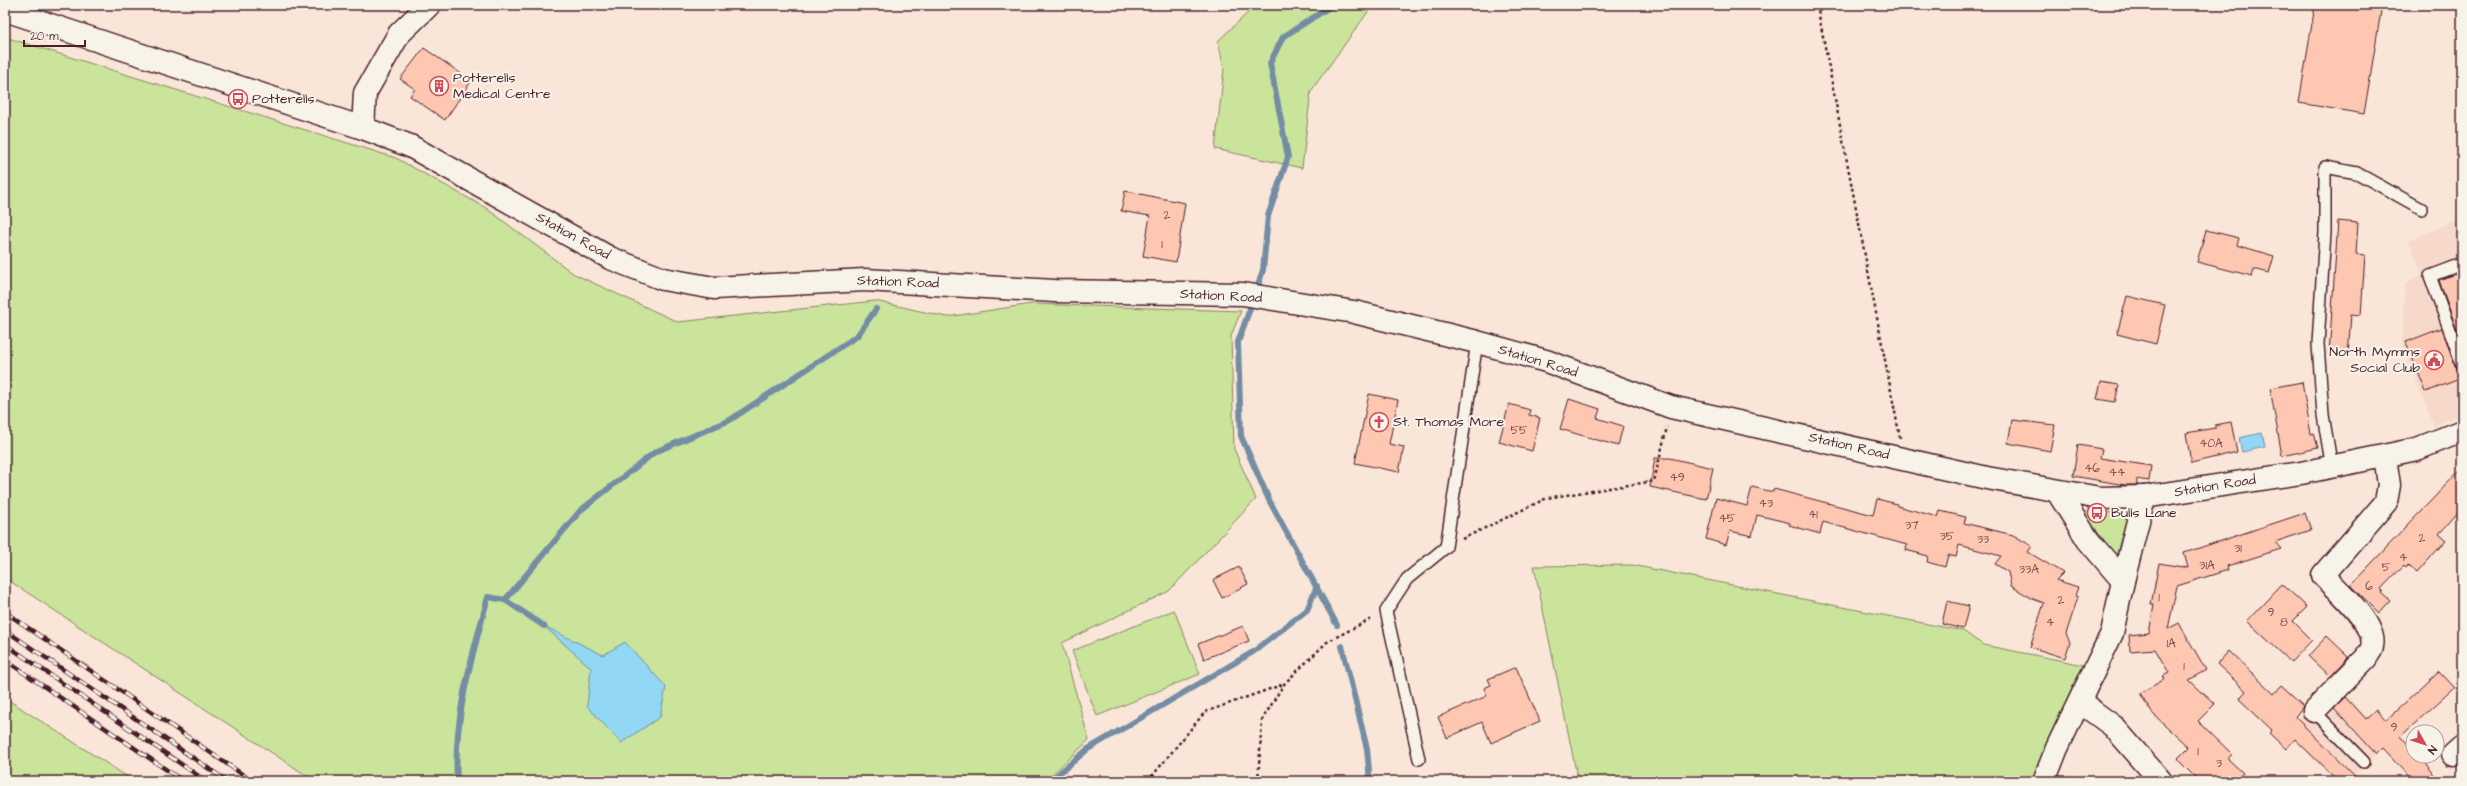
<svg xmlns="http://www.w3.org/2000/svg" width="2467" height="786" viewBox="0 0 2467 786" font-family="'Architects Daughter',sans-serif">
  <rect width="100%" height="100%" fill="#f9e6d8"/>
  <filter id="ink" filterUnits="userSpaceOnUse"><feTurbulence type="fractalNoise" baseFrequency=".025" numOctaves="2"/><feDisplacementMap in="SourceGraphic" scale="8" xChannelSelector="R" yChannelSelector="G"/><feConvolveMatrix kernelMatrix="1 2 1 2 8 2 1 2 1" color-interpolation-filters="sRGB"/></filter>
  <g filter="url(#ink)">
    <g fill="#f6d9ca">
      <path d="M2462,217V412L2434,426L2402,345L2405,284L2422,275L2409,241Z"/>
      <path d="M2362,651L2341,689L2388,741L2350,781H2336L2286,732Z"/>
    </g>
    <g fill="#cae49b" stroke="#8a8263">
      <path d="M1256,5H1373L1311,91L1302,168L1215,149L1224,69L1218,41Z"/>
      <path d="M5,37L396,158L486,208L574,274L678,322L875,301L947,317L1031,304L1241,311L1231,336L1234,449L1256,499L1169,591L1062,643L1089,740L1045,781H315L5,578Z"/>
      <path d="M2088,511H2090V516L2102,517L2103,512L2126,514L2127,518L2116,556H2112L2083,515Z"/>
      <path d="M1632,565L1963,631L1983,645L2084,665L2032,781H1578L1534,566Z"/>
      <path d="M1174,610L1200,674L1097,716L1072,651Z"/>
      <path d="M5,698L134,781H5Z"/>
    </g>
    <g fill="#92d7f4" stroke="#758da4">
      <path d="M2262,433L2265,447L2242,452L2239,438Z"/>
      <path d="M544,626L603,655L625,642L666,687L660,717L621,743L587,706L591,668Z"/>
    </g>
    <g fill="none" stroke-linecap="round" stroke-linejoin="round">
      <g stroke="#758da4" stroke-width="6">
        <path d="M1256,292L1263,270L1268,216L1288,157L1270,63L1283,37L1328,8L1329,5"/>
        <path d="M1253,300L1238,342L1241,436L1269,500L1337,625"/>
        <path d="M505,600L581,510L655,452L730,420L857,336L876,309"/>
        <path d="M1342,646L1367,749L1370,781"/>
        <path d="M457,781C453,718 472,657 488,597L505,600L544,626"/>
        <path d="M1050,781L1088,749L1253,652L1307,610L1317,586"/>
      </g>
    </g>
    <g fill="#fec7b2" stroke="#4a1f2b">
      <path d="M2315,5H2382L2364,114L2299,103Z"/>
      <path d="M424,48L463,75L462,78L470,83L445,120L410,96L415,89L400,79Z"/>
      <path d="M1125,191L1185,203L1176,262L1143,256L1150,216L1121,211Z"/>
      <path d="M2338,221L2358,223L2356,254L2365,255L2361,315L2351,314L2348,356L2329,354Z"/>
      <path d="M2206,230L2239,238L2237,245L2274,256L2269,273L2254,269L2252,276L2197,262Z"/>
      <path d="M2462,271V344L2439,280Z"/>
      <path d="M2127,296L2165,305L2156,344L2117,334Z"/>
      <path d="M2442,328L2455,366L2462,371V378L2426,392L2406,342Z"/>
      <path d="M2101,382L2119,385L2115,402L2097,399Z"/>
      <path d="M2302,382L2311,434L2314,433L2318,448L2282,456L2270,388Z"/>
      <path d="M1369,394L1398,400L1389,444L1404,447L1399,472L1355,463Z"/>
      <path d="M1569,399L1600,409L1597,418L1623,426L1618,446L1560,429Z"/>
      <path d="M1509,404L1530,410L1529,415L1540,418L1532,451L1499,442Z"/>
      <path d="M2012,420L2055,425L2050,451L2008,443Z"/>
      <path d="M2231,422L2237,452L2191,463L2186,433L2215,428V425Z"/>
      <path d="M2078,445L2102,449L2100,458L2151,466L2149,481L2137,479V485H2125L2073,476Z"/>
      <path d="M1655,458H1670L1713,468L1706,499L1650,487Z"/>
      <path d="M2462,468V508L2439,534L2446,540L2417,573L2408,565L2406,567L2404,565L2381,589L2383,591L2381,593L2390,601L2379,613L2351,585Z"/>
      <path d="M1752,487L1773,492L1774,489L1873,515L1877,499L1897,504V506L1938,517L1940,511L1966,517L1964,523L2013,535L2032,546L2028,552L2063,573L2056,580L2078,587L2075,596L2078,597L2066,634L2070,642L2065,658L2030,647L2044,603L2033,599L2011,586L2008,572L1995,564L2001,556L1959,545L1956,557L1948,555L1945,567L1927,562L1928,556L1906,550L1907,545L1823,522L1820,534L1789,525L1790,523L1757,515L1752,536L1730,531L1726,545L1706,539L1716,498L1747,506Z"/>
      <path d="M2305,513L2311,530L2275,542L2281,549L2227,566L2228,570L2177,586L2168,629L2179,623L2206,670L2189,680L2215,704L2198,721L2232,754L2228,759L2243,773L2236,781H2199L2177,759L2189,747L2152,713L2140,693L2165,679L2163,676L2169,673L2155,649L2130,651L2129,635L2149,633L2154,605H2151L2159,563L2188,568L2184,553Z"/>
      <path d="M1239,567L1248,584L1222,598L1213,580Z"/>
      <path d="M2282,584L2307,607L2293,621L2312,640L2291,662L2247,621Z"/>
      <path d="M1947,601L1969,606L1963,629L1942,624Z"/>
      <path d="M1243,626L1249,641L1204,659L1198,644Z"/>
      <path d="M2327,636L2349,657L2330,677L2308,656Z"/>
      <path d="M2229,651L2274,694L2281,686L2303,706L2295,717L2360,781H2338L2295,739L2286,749L2269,733L2272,730L2239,699L2246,691L2217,664Z"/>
      <path d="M1516,667L1540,721L1491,743L1482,722L1447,738L1438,717L1487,696L1484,688L1491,685L1488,679Z"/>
      <path d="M2439,672L2454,688L2401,736L2413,750V756H2418L2441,781H2413L2382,748L2376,754L2334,708L2345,697L2365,719L2376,709L2386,720Z"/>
    </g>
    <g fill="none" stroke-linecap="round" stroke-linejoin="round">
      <g stroke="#4a1f2b" stroke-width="14">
        <g id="service">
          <path d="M2462,264L2430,276L2462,364"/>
          <path d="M2332,468L2323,415L2318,344L2325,232V167L2357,173L2422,209"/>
          <path d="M2314,711L2364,762"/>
          <path d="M1419,759L1386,611L1407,579L1446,547L1477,342"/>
        </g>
      </g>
      <g stroke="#4a1f2b" stroke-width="25">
        <g id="minor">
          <path d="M363,128L365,93L399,34L429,5"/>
          <path d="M2057,491L2088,540L2123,581"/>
          <path d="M2080,702L2113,726L2161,781"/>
          <path d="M2314,711L2366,658C2368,654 2372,650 2372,647C2378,624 2337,590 2323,575L2386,502L2389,485L2385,457"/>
          <path d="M2453,754L2462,746"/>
          <path d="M2044,781L2057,748L2112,633L2123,581L2144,497"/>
        </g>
      </g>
      <g stroke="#4a1f2b" stroke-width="25">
        <path id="tertiary" d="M5,10L363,128L410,146L610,258L663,279L714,288L865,280L1055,291L1243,294L1354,312L1477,342L1546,361L1671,407L1987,478L2100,498L2144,497L2301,473L2417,449L2462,431"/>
      </g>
      <g stroke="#4a1f2b" stroke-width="2.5" stroke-dasharray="3 3" stroke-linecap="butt">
        <path d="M1817,5L1900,438"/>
        <path d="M1462,539L1547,498L1654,481L1667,427"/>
        <path d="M1148,781L1205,712L1284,684"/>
        <path d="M1258,781L1262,720L1284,684L1327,642L1371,619"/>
      </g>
      <use href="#service" stroke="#f7f3e8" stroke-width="11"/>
      <use href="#minor" stroke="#f7f3e8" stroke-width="22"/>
      <use href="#tertiary" stroke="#f7f3e8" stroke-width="22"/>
      <g stroke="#4a1f2b" stroke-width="4.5">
        <g id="rail">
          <path d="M5,612L252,781"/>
          <path d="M5,630L227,781"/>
          <path d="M5,644L206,781"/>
          <path d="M5,660L183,781"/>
        </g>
      </g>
      <use href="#rail" stroke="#f7f3e8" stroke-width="3" stroke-dasharray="9" stroke-linecap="butt"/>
    </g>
  </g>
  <defs>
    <g id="building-ring" transform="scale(1)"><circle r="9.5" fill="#f7f3e8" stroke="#d1495b" stroke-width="1.5"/><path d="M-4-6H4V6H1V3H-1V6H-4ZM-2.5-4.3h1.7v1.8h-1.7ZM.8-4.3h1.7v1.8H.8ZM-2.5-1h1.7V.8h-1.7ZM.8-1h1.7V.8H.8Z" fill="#d1495b"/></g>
    <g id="bus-ring" transform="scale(1)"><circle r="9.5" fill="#f7f3e8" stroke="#d1495b" stroke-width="1.5"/><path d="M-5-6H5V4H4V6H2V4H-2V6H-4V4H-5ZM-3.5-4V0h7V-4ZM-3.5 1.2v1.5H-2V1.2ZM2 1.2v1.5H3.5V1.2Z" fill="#d1495b"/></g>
    <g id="civic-ring" transform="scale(1)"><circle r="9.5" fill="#f7f3e8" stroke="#d1495b" stroke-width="1.5"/><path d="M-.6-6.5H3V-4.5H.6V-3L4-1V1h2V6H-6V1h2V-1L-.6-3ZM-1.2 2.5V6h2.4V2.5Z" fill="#d1495b"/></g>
    <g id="church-ring" transform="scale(1)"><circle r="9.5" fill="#f7f3e8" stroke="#d1495b" stroke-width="1.5"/><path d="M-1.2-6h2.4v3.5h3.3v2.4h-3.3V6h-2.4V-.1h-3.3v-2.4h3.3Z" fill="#d1495b"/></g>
  </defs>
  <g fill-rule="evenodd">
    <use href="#building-ring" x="439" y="86"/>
    <use href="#bus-ring" x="238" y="99"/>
    <use href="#civic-ring" x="2434" y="360"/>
    <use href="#church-ring" x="1379" y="422"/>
    <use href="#bus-ring" x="2097" y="513"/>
  </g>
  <g text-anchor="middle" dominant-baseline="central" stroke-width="4" stroke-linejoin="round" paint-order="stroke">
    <g font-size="12" fill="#77494d">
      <text x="1167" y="215">2</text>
      <text x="1162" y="244">1</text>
      <text x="1519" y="430">55</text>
      <text x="2211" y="443">40A</text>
      <text x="2092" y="468">46</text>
      <text x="2117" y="472">44</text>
      <text x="1677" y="477">49</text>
      <text x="1766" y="503">43</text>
      <text x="1813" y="514">41</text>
      <text x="1727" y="518">45</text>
      <text x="1912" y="525">37</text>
      <text x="1947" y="536">35</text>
      <text x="2422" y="538">2</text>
      <text x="1983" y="539">33</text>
      <text x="2238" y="548">31</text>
      <text x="2403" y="557">4</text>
      <text x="2207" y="565">31A</text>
      <text x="2386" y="567">5</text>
      <text x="2029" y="569">33A</text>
      <text x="2369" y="586">6</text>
      <text x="2159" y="597">1</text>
      <text x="2061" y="600">2</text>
      <text x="2271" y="612">9</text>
      <text x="2050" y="622">4</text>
      <text x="2284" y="622">8</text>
      <text x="2171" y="643">1A</text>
      <text x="2184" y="666">1</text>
      <text x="2394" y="727">9</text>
      <text x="2198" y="751">1</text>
      <text x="2219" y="763">3</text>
    </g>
    <g font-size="14" fill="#4a1f2b" stroke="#f7f3e8" text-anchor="start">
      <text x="453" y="78">Potterells<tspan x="453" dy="16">Medical Centre</tspan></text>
      <text x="252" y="99">Potterells</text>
      <text x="2420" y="352" text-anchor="end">North Mymms<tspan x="2420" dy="16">Social Club</tspan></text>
      <text x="1393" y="422">St. Thomas More</text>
      <text x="2111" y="513">Bulls Lane</text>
    </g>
    <g font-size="14" fill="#4a1f2b" stroke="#f7f3e8">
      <text transform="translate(573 236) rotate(29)">Station Road</text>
      <text transform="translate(898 282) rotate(2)">Station Road</text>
      <text transform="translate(1221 296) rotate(3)">Station Road</text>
      <text transform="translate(1538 361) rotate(17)">Station Road</text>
      <text transform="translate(1849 446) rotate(13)">Station Road</text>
      <text transform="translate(2215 486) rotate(-9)">Station Road</text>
    </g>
  </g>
  <rect width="2467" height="786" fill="none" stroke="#f7f3e8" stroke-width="20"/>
  <rect x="10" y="10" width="2447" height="766" fill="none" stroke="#4a1f2b" stroke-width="1.5" filter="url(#ink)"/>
  <g transform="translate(2425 744) rotate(129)"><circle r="19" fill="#f7f3e8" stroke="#b29e9c"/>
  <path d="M0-3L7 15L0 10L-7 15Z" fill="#d1495b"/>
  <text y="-6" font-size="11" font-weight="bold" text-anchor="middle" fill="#4a1f2b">N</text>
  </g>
  <path d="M24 40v6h61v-6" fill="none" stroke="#4a1f2b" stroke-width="2"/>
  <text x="30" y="40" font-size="12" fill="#4a1f2b" stroke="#f7f3e8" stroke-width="3" paint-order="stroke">20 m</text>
</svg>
